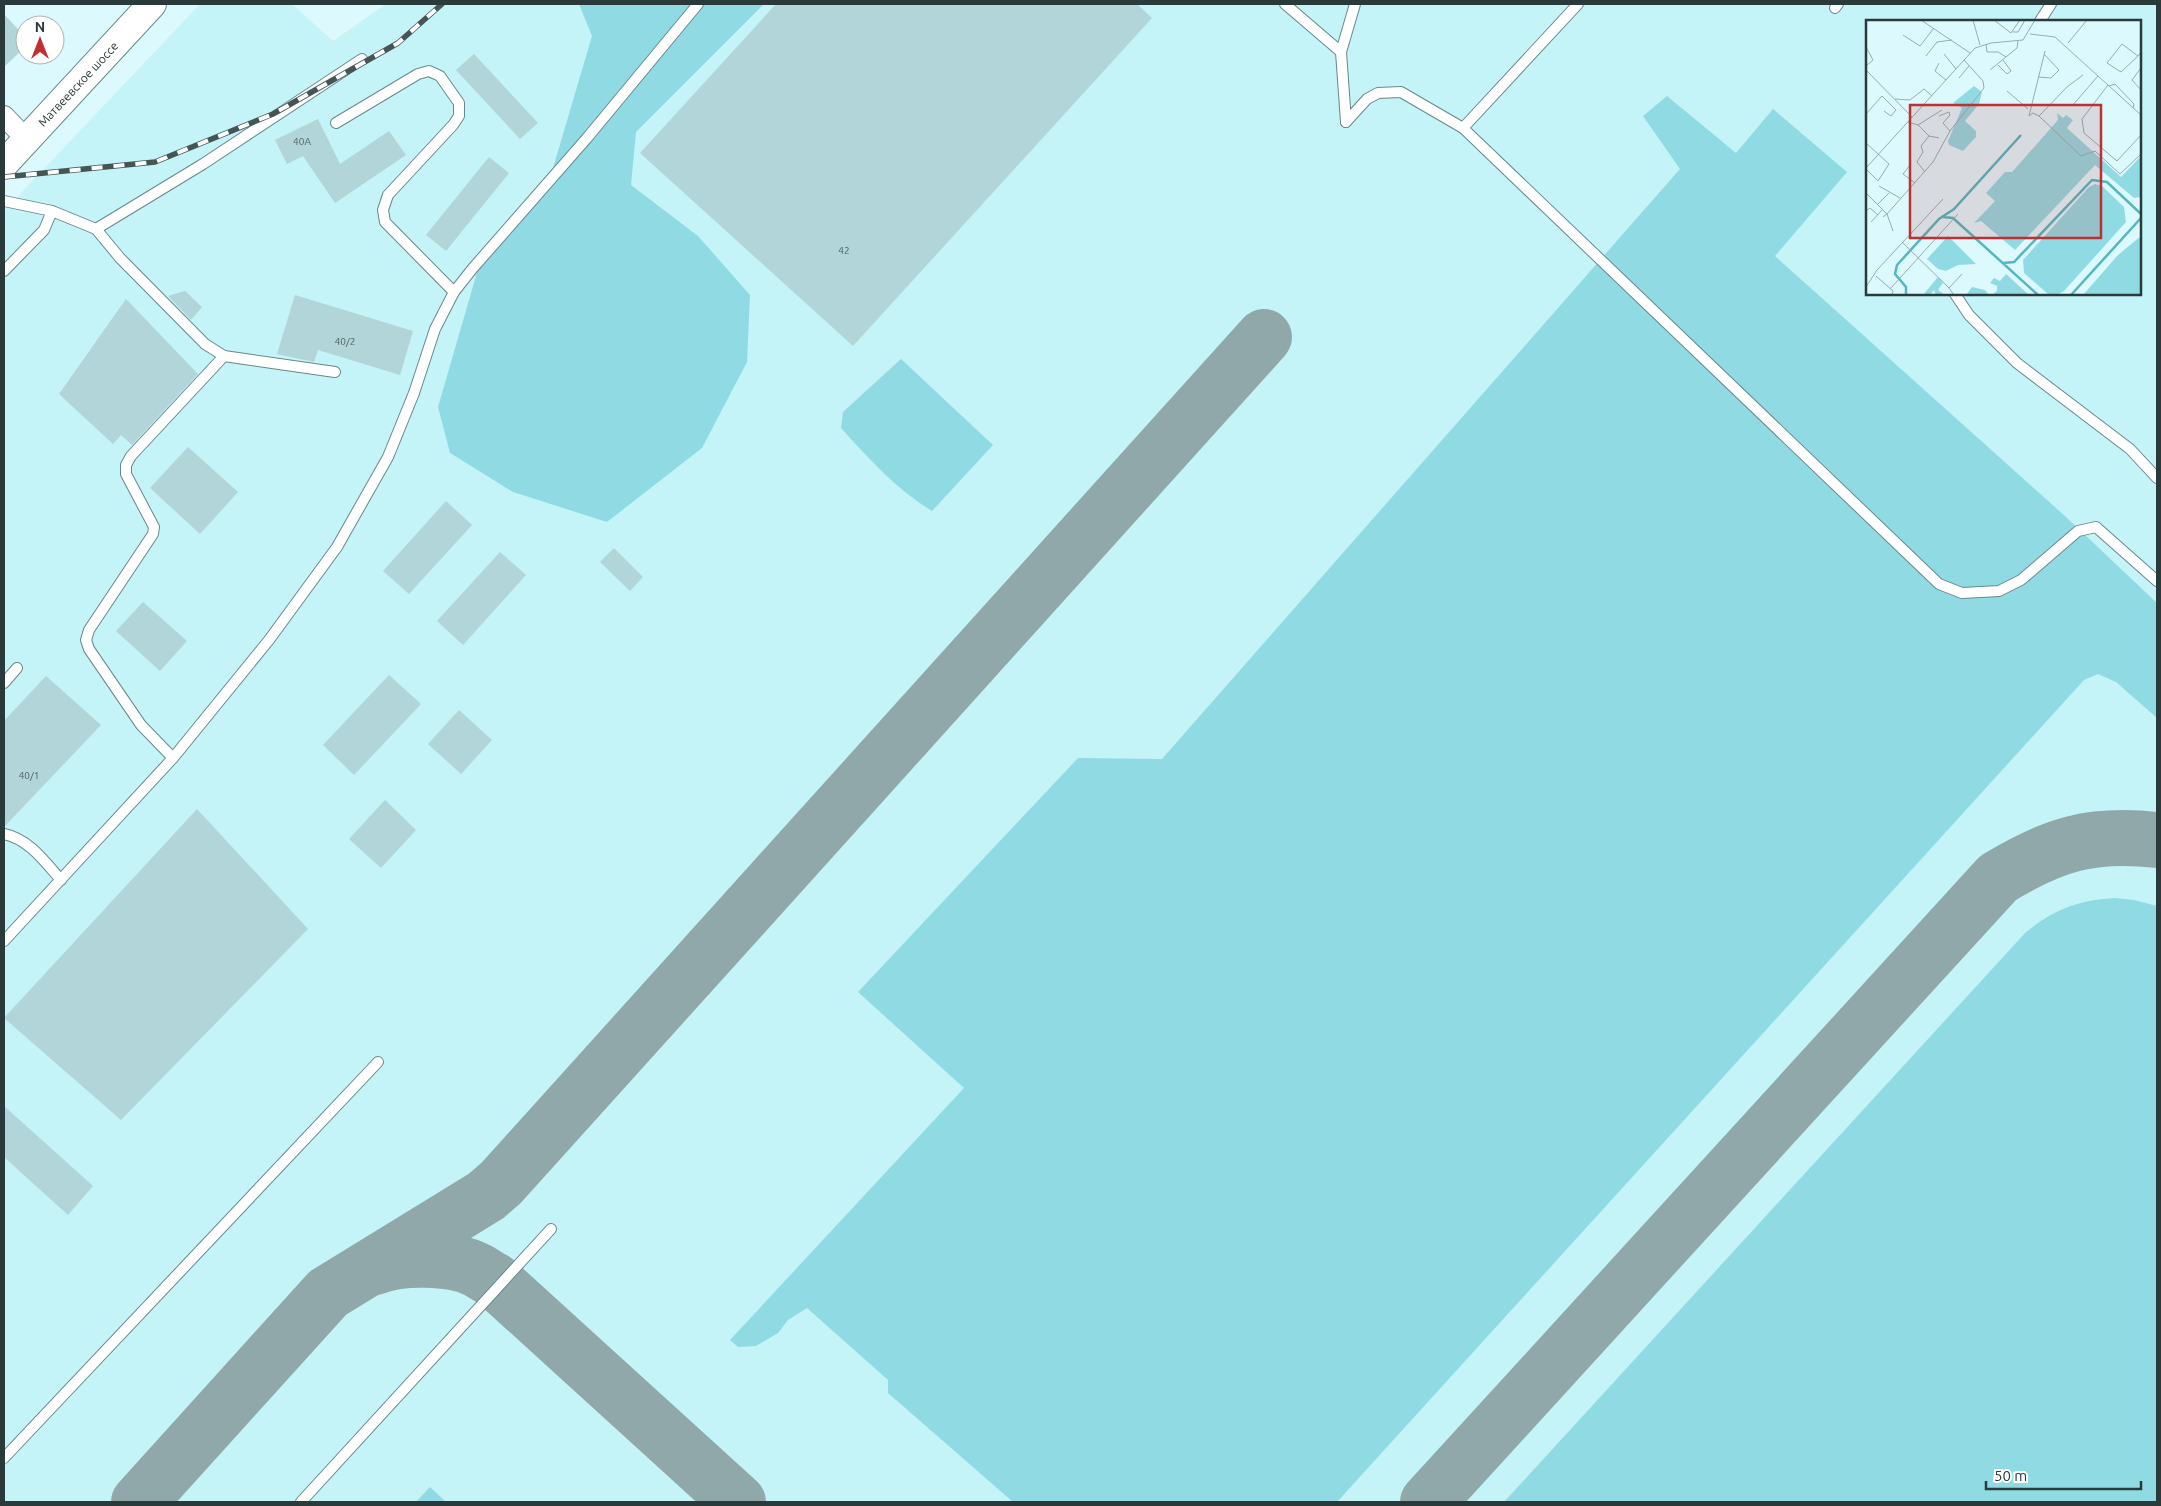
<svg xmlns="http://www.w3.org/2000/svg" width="2161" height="1506" viewBox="0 0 2161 1506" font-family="Ubuntu,sans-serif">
  <rect width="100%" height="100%" fill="#dcfafd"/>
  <path fill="#c4f3f8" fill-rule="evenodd" d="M200,4H292L333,41L386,4H2157V1502H4V211ZM1867,21H2140V294H1867Z"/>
  <g fill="#90dbe3">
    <path d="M579,4H764L636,132L631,185L698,236L750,295L747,362L702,448L607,522L513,492L450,453L438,407L478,269L553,168L592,36Z"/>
    <path d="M1667,96L1736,153L1773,109L1847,172L1775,256L2066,517L2157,603V718L2116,682L2098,674L2084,680L1337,1502H1013L888,1393V1380L807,1308L788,1320L778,1333L756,1346L738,1347L730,1340L964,1088L858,992L1078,758L1162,759L1680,169L1643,116Z"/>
    <path d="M901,359L993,445L932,511C896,489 869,459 841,428L843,412Z"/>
    <path d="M2115,898L2134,900L2157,906V1502H1504L2026,932C2055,909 2078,900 2115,898Z"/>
    <path d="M430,1487L446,1502H416Z"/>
  </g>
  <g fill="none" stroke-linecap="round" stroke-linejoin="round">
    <g stroke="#90a8aa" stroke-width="56">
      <path d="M375,1267C400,1257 452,1257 477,1270C483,1273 488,1277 494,1280L738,1502"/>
      <path d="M139,1502L328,1293L486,1196L501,1183L1264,337"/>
      <path d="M1428,1502L1998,878C2054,844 2091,833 2157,840"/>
    </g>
  </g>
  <g fill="#b1d5d9">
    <path d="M776,4H1137L1152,18L853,346L640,153Z"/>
    <path d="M4,14L25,37V47L4,67Z"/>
    <path d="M474,54L538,123L520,139L456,70Z"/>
    <path d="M318,119L340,164L389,131L406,155L335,203L303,156L287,164L275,140Z"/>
    <path d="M489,157L509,173L446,251L426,235Z"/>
    <path d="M185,291L202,307L191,320L168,296Z"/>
    <path d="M295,295L413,331L400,375L318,350L314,362L277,354Z"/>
    <path d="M126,299L198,374L132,445L121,435L113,444L59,394Z"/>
    <path d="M188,447L238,492L200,534L150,488Z"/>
    <path d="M446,501L472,525L409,594L383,571Z"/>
    <path d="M614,548L643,577L630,591L600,562Z"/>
    <path d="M500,552L526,575L463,645L437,621Z"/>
    <path d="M143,602L187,641L160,671L116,631Z"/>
    <path d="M389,675L421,704L354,775L323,745Z"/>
    <path d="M46,676L101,725L4,827V721Z"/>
    <path d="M459,710L492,740L461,774L428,744Z"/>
    <path d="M385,800L416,830L381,868L349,839Z"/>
    <path d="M197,809L308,929L121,1120L4,1018Z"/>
    <path d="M4,1106L93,1186L68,1215L4,1157Z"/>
  </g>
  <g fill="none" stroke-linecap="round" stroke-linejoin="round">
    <g stroke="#67898d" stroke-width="12">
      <g id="lane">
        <path d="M1285,4L1341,52"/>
        <path d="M1835,8L1838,4"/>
        <path d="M2040,21L2051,4"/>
        <path d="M1346,122L1367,99L1378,93L1401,92L1463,128L1939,584L1962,593L1999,591L2021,580L2078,531L2096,527L2157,581"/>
        <path d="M1346,122L1341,52L1355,4"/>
        <path d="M336,123L418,74L429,71L440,76L459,103V116L453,125L388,195L383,210L385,222L454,292"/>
        <path d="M1463,128L1578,4"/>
        <path d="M4,201L52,211L96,229L120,258L205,344L224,356L335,372"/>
        <path d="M96,229L203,164L362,59"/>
        <path d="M4,271L44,230L52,211"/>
        <path d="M1955,294L1969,315L2017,363L2130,449L2157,478"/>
        <path d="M4,683L17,668"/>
        <path d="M173,758L141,725L89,649L86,640L89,630L153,534L154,527L126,474V465L131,456L224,356"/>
        <path d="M4,834C29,839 45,862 61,880"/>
        <path d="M4,941L173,758L269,640L337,547L388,457L414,393L435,329L454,292L473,268L587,138L698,4"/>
        <path d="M4,1458L378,1062"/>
        <path d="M301,1502L551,1229"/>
      </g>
    </g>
    <g stroke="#67898d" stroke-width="22">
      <path id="street" d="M4,116L27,140"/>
    </g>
    <g stroke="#67898d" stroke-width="30">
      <path id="secondary" d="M4,164L152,4"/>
    </g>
    <use href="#lane" stroke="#fff" stroke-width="10"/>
    <use href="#street" stroke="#fff" stroke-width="20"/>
    <use href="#secondary" stroke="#fff" stroke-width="28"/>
    <g stroke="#445556" stroke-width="5.5">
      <path id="rail" d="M4,177L155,162L273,114L398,43L442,4"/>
    </g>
    <use href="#rail" stroke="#fff" stroke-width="4" stroke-dasharray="11" stroke-linecap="butt"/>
  </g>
  <g text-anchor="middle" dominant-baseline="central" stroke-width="4" stroke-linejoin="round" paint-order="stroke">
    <g font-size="10" fill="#4c6062">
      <text x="302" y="141">40А</text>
      <text x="844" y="250">42</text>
      <text x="345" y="341">40/2</text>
      <text x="29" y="775">40/1</text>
    </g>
    <g font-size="12" fill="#2a393a" stroke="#fff">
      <text transform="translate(78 84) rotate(-47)">Матвеевское шоссе</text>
    </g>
  </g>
  <g transform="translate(1866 20)">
    <rect width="275" height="275" fill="#dcfafd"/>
    <path d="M108,66L116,72L113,84L99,101L110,111V117L97,131L83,125L82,121L96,88L87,83ZM191,93L197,98L200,95L207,100L201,108L255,157L275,136V177L268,178L229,145L149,230L115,201L108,203L129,181L120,173L139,152H146L192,100ZM229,164L236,166L258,187L260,202L198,271L191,275L182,274L158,253L157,240L223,167ZM82,216L110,244L92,245L80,251L72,249L61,239ZM275,216V275H217L252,235ZM140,254L163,275H126L131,271V266L124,263L128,258L134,261ZM72,257L77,263L72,270L79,275H70L68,270L64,275H57ZM106,267L119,270L123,275H100Z" fill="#90dbe3"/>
    <path fill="none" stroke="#54b7c1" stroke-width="2.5" d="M77,197L87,198L172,275M137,243L148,242L226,160L241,162L275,194M40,275V267L29,254L31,245L73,199L88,189L155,115M205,275L275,198"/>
    <path fill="none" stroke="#95adaf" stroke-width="1" d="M55,0L104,33M107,0L114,25M128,0L145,13L154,0M147,12H152L159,0M164,14L189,17L275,95M37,15L54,26L68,8M202,23L221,0M120,24L121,32H132L140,37M0,27L7,40L0,46M179,31L163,96L167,93L173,96L215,136L229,131L254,154L275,134M78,34L90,49M60,36L71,22L86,20M272,36L256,24L241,43L255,52L272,36L275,32M73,43L69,51L80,60M132,45L141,54L145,51L137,40M275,48L266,60L275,70M0,50L46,97M124,50L151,28L152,21M172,57L185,58L193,50L178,34M93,58L103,46M242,65L216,99L218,113L251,141L275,115M243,66L249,64L268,84L267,88M141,71L162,89M29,79L44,80L58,69L66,76M206,86L232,56M0,94L16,76L30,90L25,96L18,91M73,96L83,92L84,95L77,103L84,111M173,96L201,67L217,55M42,102L52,105L63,116L73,118M52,105L76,90M0,123L23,144L12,161L0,149M45,144L37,154L49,163M0,148L109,28L125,23L157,20L169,0M59,152L51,142L57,132L55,126L63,116M13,166L34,178M0,173L21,194L67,142L84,111L118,68L117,61L98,40M12,184L23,173M0,191L4,188L12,195M17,197L21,194L27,211M5,202L17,189M36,222L83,268M10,256L27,271L26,275M0,267L11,250L77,179M24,269L92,194M88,275L83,268L96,254"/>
    <path fill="#bf2f33" fill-opacity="0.15" stroke="#bf2f33" stroke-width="2.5" d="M44,85H235V218H44Z"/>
    <rect width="275" height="275" fill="none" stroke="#2a393a" stroke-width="2.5"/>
  </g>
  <rect width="2161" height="1506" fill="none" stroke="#2a393a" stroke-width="10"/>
  <g transform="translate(40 40)"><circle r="24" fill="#ffffff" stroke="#aab0b0"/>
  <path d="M0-4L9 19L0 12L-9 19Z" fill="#bf2f33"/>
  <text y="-8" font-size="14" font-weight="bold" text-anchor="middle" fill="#2a393a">N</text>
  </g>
  <path d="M1986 1481v8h155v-8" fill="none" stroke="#2a393a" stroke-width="2.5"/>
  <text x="1994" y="1481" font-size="15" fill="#2a393a" stroke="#ffffff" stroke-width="4" paint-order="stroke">50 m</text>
</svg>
